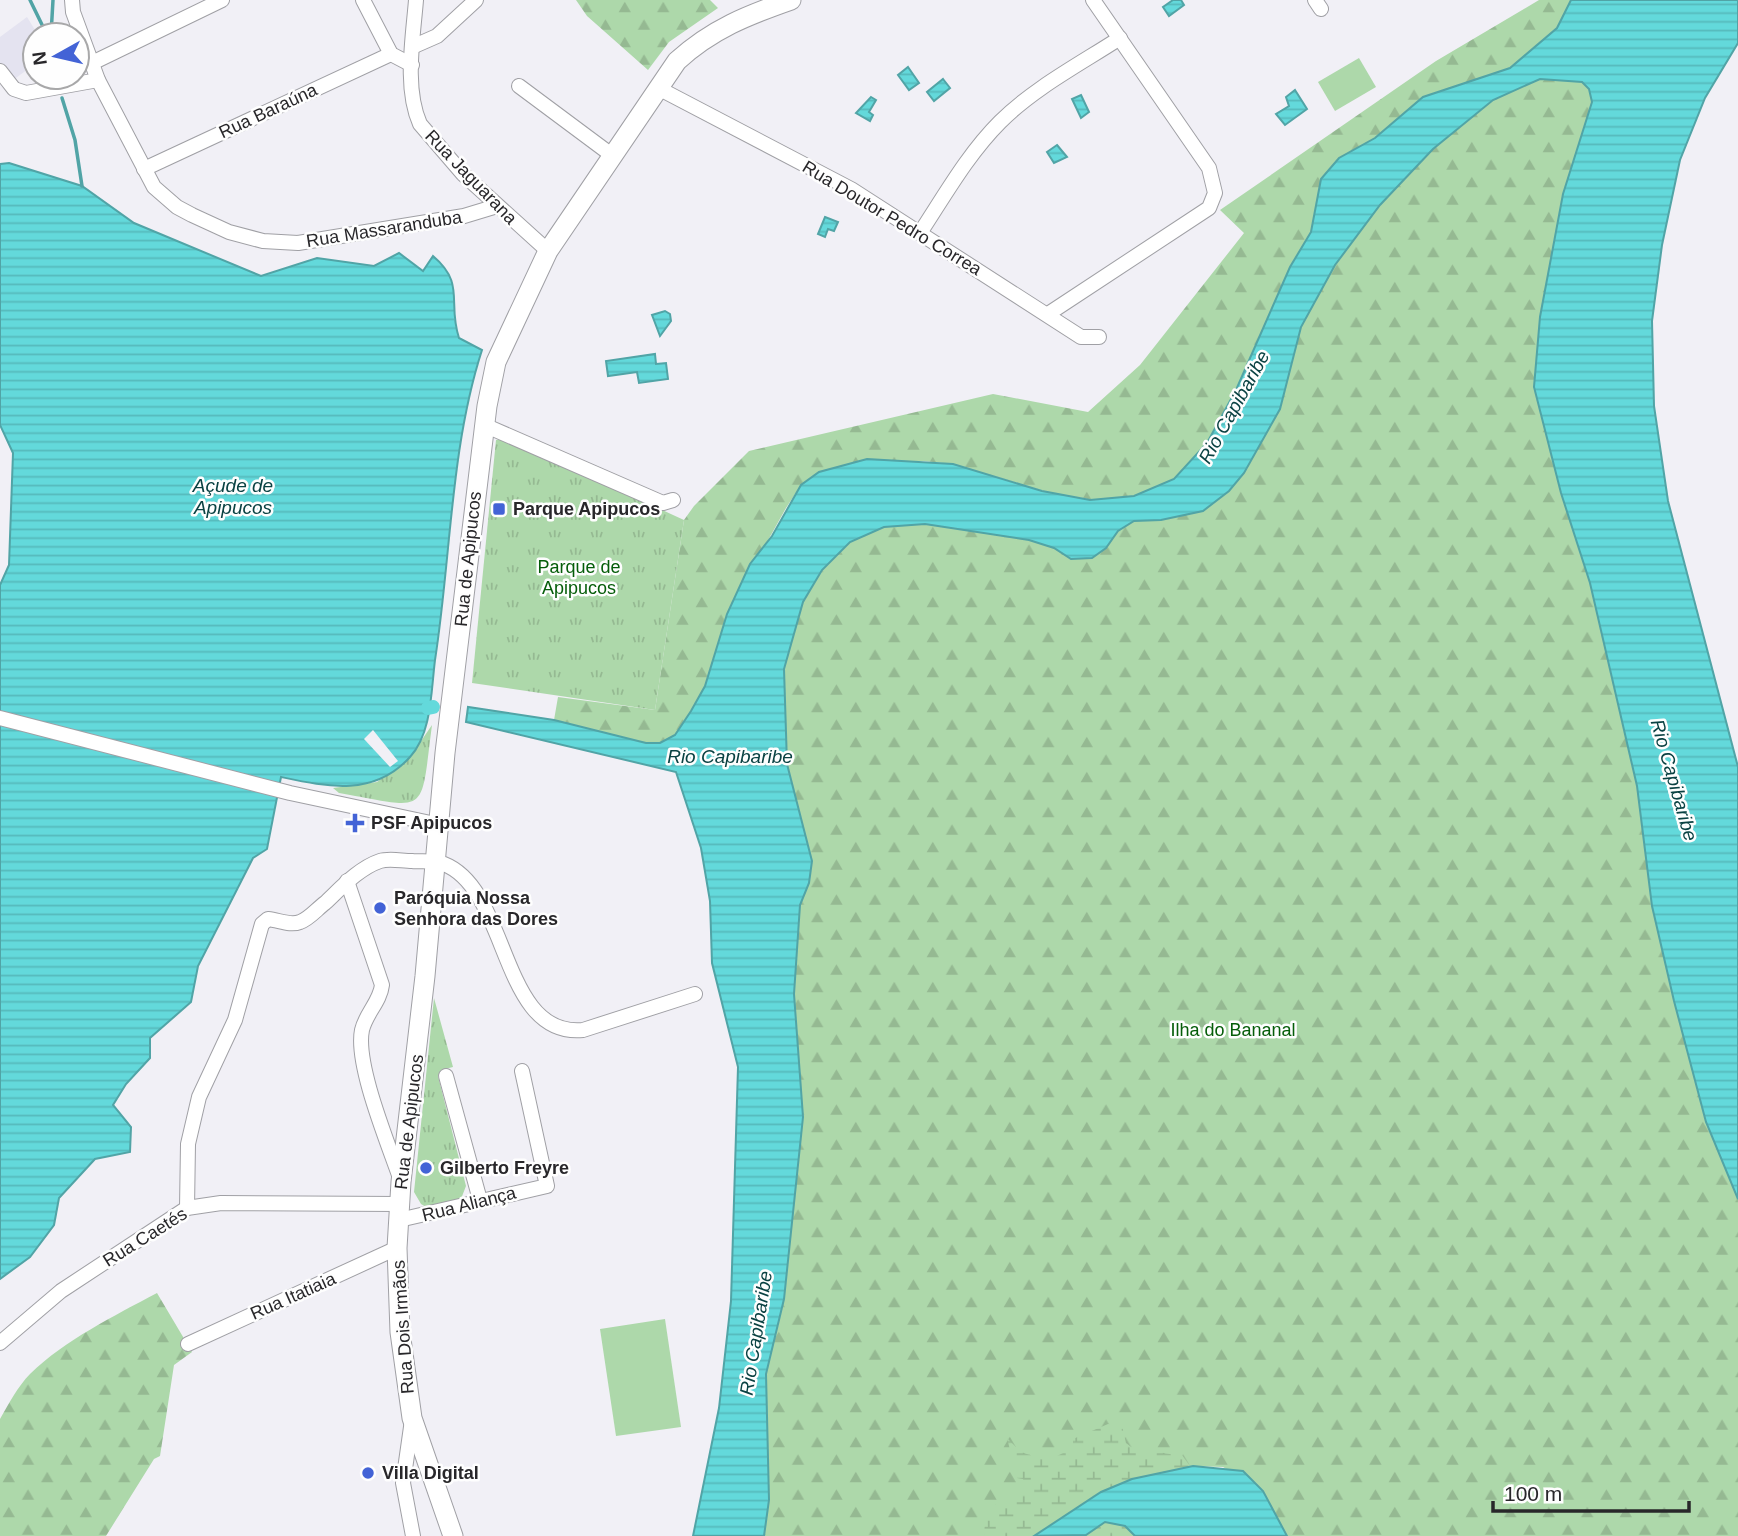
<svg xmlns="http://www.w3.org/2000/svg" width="1738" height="1536" viewBox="0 0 1738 1536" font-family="Arial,sans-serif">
  <defs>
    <pattern id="forest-firs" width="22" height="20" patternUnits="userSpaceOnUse" patternTransform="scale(1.75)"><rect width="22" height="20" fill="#add8aa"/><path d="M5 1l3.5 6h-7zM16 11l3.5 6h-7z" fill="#95b992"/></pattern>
    <pattern id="wetland-marsh" width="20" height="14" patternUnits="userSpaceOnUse" patternTransform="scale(1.75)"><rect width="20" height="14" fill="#add8aa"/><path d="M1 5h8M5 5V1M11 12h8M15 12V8" fill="none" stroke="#95b992"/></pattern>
    <pattern id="park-tufts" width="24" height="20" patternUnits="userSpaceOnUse" patternTransform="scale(1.75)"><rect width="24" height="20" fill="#add8aa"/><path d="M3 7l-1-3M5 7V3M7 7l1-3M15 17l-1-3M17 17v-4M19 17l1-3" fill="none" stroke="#95b992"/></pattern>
    <pattern id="water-rules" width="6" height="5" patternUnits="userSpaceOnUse" patternTransform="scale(1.75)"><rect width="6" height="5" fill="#63d9db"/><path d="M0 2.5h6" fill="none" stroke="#56babc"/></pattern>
  </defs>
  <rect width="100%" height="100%" fill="#f1f0f6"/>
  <path fill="#e4e3f0" d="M27,17L38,35H35V64L13,80L0,66V37Z"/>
  <g fill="#add8aa">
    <path d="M1359,58L1376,87L1335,111L1318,82Z"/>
    <path d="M665,1319L681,1427L616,1436L600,1329Z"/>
  </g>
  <g fill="url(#forest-firs)">
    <path d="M576,0H710L718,8L669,42L648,70L587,16Z"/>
    <path d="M1539,0H1571L1557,28L1510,68L1423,97L1375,138L1339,158L1321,179L1311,232L1290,267L1236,390L1207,443L1174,479L1134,496L1093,500L1047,492L953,464L923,461L819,472L801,485L786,508L727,614L705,686L691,711L675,735L660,743H646L554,720L558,697L655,710L684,520L694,506L749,451L993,394L1088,412L1140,365L1244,233L1220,210L1436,61Z"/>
    <path d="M1540,79L1582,82L1589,89L1592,102L1563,194L1540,317L1534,388L1561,493L1590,583L1637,786L1652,906L1674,1001L1706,1122L1738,1199V1536H1287L1263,1491L1223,1467L1193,1466L1132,1479L1034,1536H764L769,1500L766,1374L784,1299L803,1117L794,994L800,905L809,883L812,861L787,764L784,669L803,602L822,570L850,542L884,527L925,524L1029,540L1054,548L1071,559L1092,558L1106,547L1118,531L1134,521L1161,520L1229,491L1244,473L1280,409L1301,327L1335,265L1380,205L1433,149L1493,100Z"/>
    <path d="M157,1293L192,1352L174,1365L160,1456L154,1459L106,1536H0V1419C8,1405 18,1386 30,1374C65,1340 114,1316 157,1293Z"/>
  </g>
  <g fill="url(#wetland-marsh)">
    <path d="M1108,1424L1122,1426L1126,1443L1135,1450C1152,1448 1165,1455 1182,1455L1195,1473L1050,1536H984L986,1509L1016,1495L1024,1486L1023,1479L1017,1478L1007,1438L1021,1452L1033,1456L1055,1457L1073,1448V1439Z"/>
    <path d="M1105,1522L1125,1526L1135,1536H1079Z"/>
  </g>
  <g fill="url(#park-tufts)">
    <path d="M505,438L684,520L655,710L472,683L496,440Z"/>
    <path d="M432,725C420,817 430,809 339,793L333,788L377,782L410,757Z"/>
    <path d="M434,998L453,1067L441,1070L438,1076L466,1186L461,1199L431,1210L421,1204L414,1192Z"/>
  </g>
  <g fill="url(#water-rules)" stroke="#51a4a6" stroke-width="2">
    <path d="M1173,0H1181L1184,5L1169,16L1163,7Z"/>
    <path d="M1571,0H1738V43L1705,98L1680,160L1662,245L1652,321L1654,406L1668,501L1738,767V1199L1706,1122L1674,1001L1652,906L1637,786L1590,583L1561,493L1534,387L1540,317L1563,194L1592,102L1589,89L1582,82L1540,79L1493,100L1433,149L1380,205L1335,265L1301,327L1280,409L1244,473L1229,491L1203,511L1161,520L1134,521L1118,531L1106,548L1092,558L1071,559L1054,548L1029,540L925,524L884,527L850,542L822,570L803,602L784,669L787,764L812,861L809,883L800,905L794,994L803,1117L784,1299L766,1374L769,1500L764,1536H693L719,1408L731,1301L738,1067L712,963L710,901L701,848L676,772L466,722L468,707L554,720L646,743H660L675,735L691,711L705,686L727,614L750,564L772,536L801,485L819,472L867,459L953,464L1042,491L1090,500L1134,496L1174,479L1207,443L1236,390L1290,267L1311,232L1321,179L1339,158L1375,138L1423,97L1510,68L1557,28Z"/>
    <path d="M908,67L919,83L909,90L898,75Z"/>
    <path d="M943,79L950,88L934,101L927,92Z"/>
    <path d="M1295,90L1307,109L1285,125L1276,114L1289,106L1286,97Z"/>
    <path d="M1081,95L1089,112L1081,118L1072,99Z"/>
    <path d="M871,97L876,100L869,112L873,115L870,121L856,113Z"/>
    <path d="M1057,145L1067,157L1054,163L1047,152Z"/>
    <path d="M9,163L82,186L134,223L261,276L317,258L374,266L399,253L423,271L433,256C466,284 447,302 459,338L482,350C450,449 451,558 435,660C431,691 432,733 410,757C374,797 328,787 281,777L267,849L253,858L198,966L191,1002L150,1038V1058L126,1084L113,1105L131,1127L130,1152L95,1159L59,1198L54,1225L30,1257L0,1279V585L9,565L13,453L0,425V164Z"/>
    <path d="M825,217L838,222L834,231L828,229L825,237L818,234Z"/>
    <path d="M665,311L670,314L671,321L660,336L652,315Z"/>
    <path d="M655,354L656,364L666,363L668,379L639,383L637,372L608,376L606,361Z"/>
    <path d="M1193,1466L1243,1471L1263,1491L1287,1536H1135L1125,1526L1105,1522L1086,1535L1034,1536L1101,1492L1132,1479Z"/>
  </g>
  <path fill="#f1f0f6" d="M373,730L398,761L390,767L364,739Z"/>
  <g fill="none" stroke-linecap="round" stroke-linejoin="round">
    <g stroke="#51a4a6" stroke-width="3.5">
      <path d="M30,0L47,35"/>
      <path d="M51,35L53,0"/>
      <path d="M62,98L75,140L82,186"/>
    </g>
    <path stroke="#63d9db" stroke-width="14" d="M428,708L433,707"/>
    <g stroke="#a0a0a5" stroke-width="16">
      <g id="minor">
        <path d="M72,0L73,12L98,80L154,187L177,207L192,215L229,232L263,241L298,243L464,216L497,206"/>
        <path d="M363,0L391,54L412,65"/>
        <path d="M416,0C413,38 404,88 420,124L463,174L548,251"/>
        <path d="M1315,0L1321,9"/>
        <path d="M412,47L437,36L476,0"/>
        <path d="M92,63L222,0"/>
        <path d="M0,71L14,89L26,93L98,80"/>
        <path d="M519,86L613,156"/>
        <path d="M658,88L851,189L1081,337H1099"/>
        <path d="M144,169L391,54"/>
        <path d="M920,233C945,195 968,154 1000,122C1034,88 1080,64 1120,38"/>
        <path d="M1048,314L1209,208L1215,193L1209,168L1093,0"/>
        <path d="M484,425L663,503L673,500"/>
        <path d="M0,718L290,793L440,825"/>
        <path d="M347,881L382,985C380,1002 366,1013 362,1030C355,1064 388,1143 400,1178"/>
        <path d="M446,1076L480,1200"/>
        <path d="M187,1208L188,1144L199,1097L235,1020L262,924L268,919C279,920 290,926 300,922C309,919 317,909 325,903C341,888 359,868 380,861C389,858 402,861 412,861C422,862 434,860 444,864C510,890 500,1038 583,1030L695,994"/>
        <path d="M399,1220L547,1186L522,1071"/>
        <path d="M0,1343L61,1291L187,1208L221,1203L400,1204"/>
        <path d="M188,1344L397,1248"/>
        <path d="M412,1420L403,1483L413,1536"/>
      </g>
    </g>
    <g stroke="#a0a0a5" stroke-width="21">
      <path id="major" d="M453,1536L412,1418L400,1332L397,1248L401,1182L425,976L445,753L487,406L496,362L548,251L677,61C712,29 748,15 791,0"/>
    </g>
    <use href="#minor" stroke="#fff" stroke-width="14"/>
    <use href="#major" stroke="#fff" stroke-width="19"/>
  </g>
  <g fill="#4363d6" stroke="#fefefe" stroke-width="2.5">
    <rect x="492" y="502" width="14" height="14" rx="3.5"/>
    <path d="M351.5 812.5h7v7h7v7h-7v7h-7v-7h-7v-7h7z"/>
    <circle cx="380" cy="908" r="7"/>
    <circle cx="426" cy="1168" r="7"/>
    <circle cx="368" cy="1473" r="7"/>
  </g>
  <g text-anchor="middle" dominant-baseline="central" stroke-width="5" stroke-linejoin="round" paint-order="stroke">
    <g font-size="18" fill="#28272a" stroke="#fefefe">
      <text transform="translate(268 111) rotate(-25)">Rua Baraúna</text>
      <text transform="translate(471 177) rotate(46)">Rua Jaguarana</text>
      <text transform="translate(892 218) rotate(31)">Rua Doutor Pedro Correa</text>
      <text transform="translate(384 229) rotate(-9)">Rua Massaranduba</text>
      <text transform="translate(468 559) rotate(-84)">Rua de Apipucos</text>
      <text transform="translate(409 1122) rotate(-83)">Rua de Apipucos</text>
      <text transform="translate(469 1204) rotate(-14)">Rua Aliança</text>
      <text transform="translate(145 1237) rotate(-32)">Rua Caetés</text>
      <text transform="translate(293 1296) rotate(-24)">Rua Itatiaia</text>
      <text transform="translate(403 1327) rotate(-94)">Rua Dois Irmãos</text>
    </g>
    <g font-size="18" font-weight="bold" fill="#28272a" stroke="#fefefe" text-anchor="start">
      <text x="513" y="509">Parque Apipucos</text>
      <text x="371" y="823">PSF Apipucos</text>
      <text x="394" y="898">Paróquia Nossa<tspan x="394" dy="21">Senhora das Dores</tspan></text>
      <text x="440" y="1168">Gilberto Freyre</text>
      <text x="382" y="1473">Villa Digital</text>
    </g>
    <g font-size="18" fill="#055d09" stroke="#fefefe">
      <text x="579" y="567">Parque de<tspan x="579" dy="21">Apipucos</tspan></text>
      <text x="1233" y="1030">Ilha do Bananal</text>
    </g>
    <g font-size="19" font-style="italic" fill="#0a4243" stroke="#fefefe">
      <text transform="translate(1234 407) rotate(-61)">Rio Capibaribe</text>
      <text x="233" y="485">Açude de<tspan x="233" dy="22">Apipucos</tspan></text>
      <text x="730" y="756">Rio Capibaribe</text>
      <text transform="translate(1674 780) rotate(74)">Rio Capibaribe</text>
      <text transform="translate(756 1333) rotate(-81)">Rio Capibaribe</text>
    </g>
  </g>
  <g transform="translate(56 56) rotate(262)"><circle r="33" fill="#fefefe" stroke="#a8a8a9" stroke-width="2"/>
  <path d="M0-5L12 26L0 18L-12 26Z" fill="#4363d6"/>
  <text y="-10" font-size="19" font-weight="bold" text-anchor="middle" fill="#28272a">N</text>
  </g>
  <path d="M1493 1501v10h196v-10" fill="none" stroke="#28272a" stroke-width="3.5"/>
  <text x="1504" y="1501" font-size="21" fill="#28272a" stroke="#fefefe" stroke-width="5" paint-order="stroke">100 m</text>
</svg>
